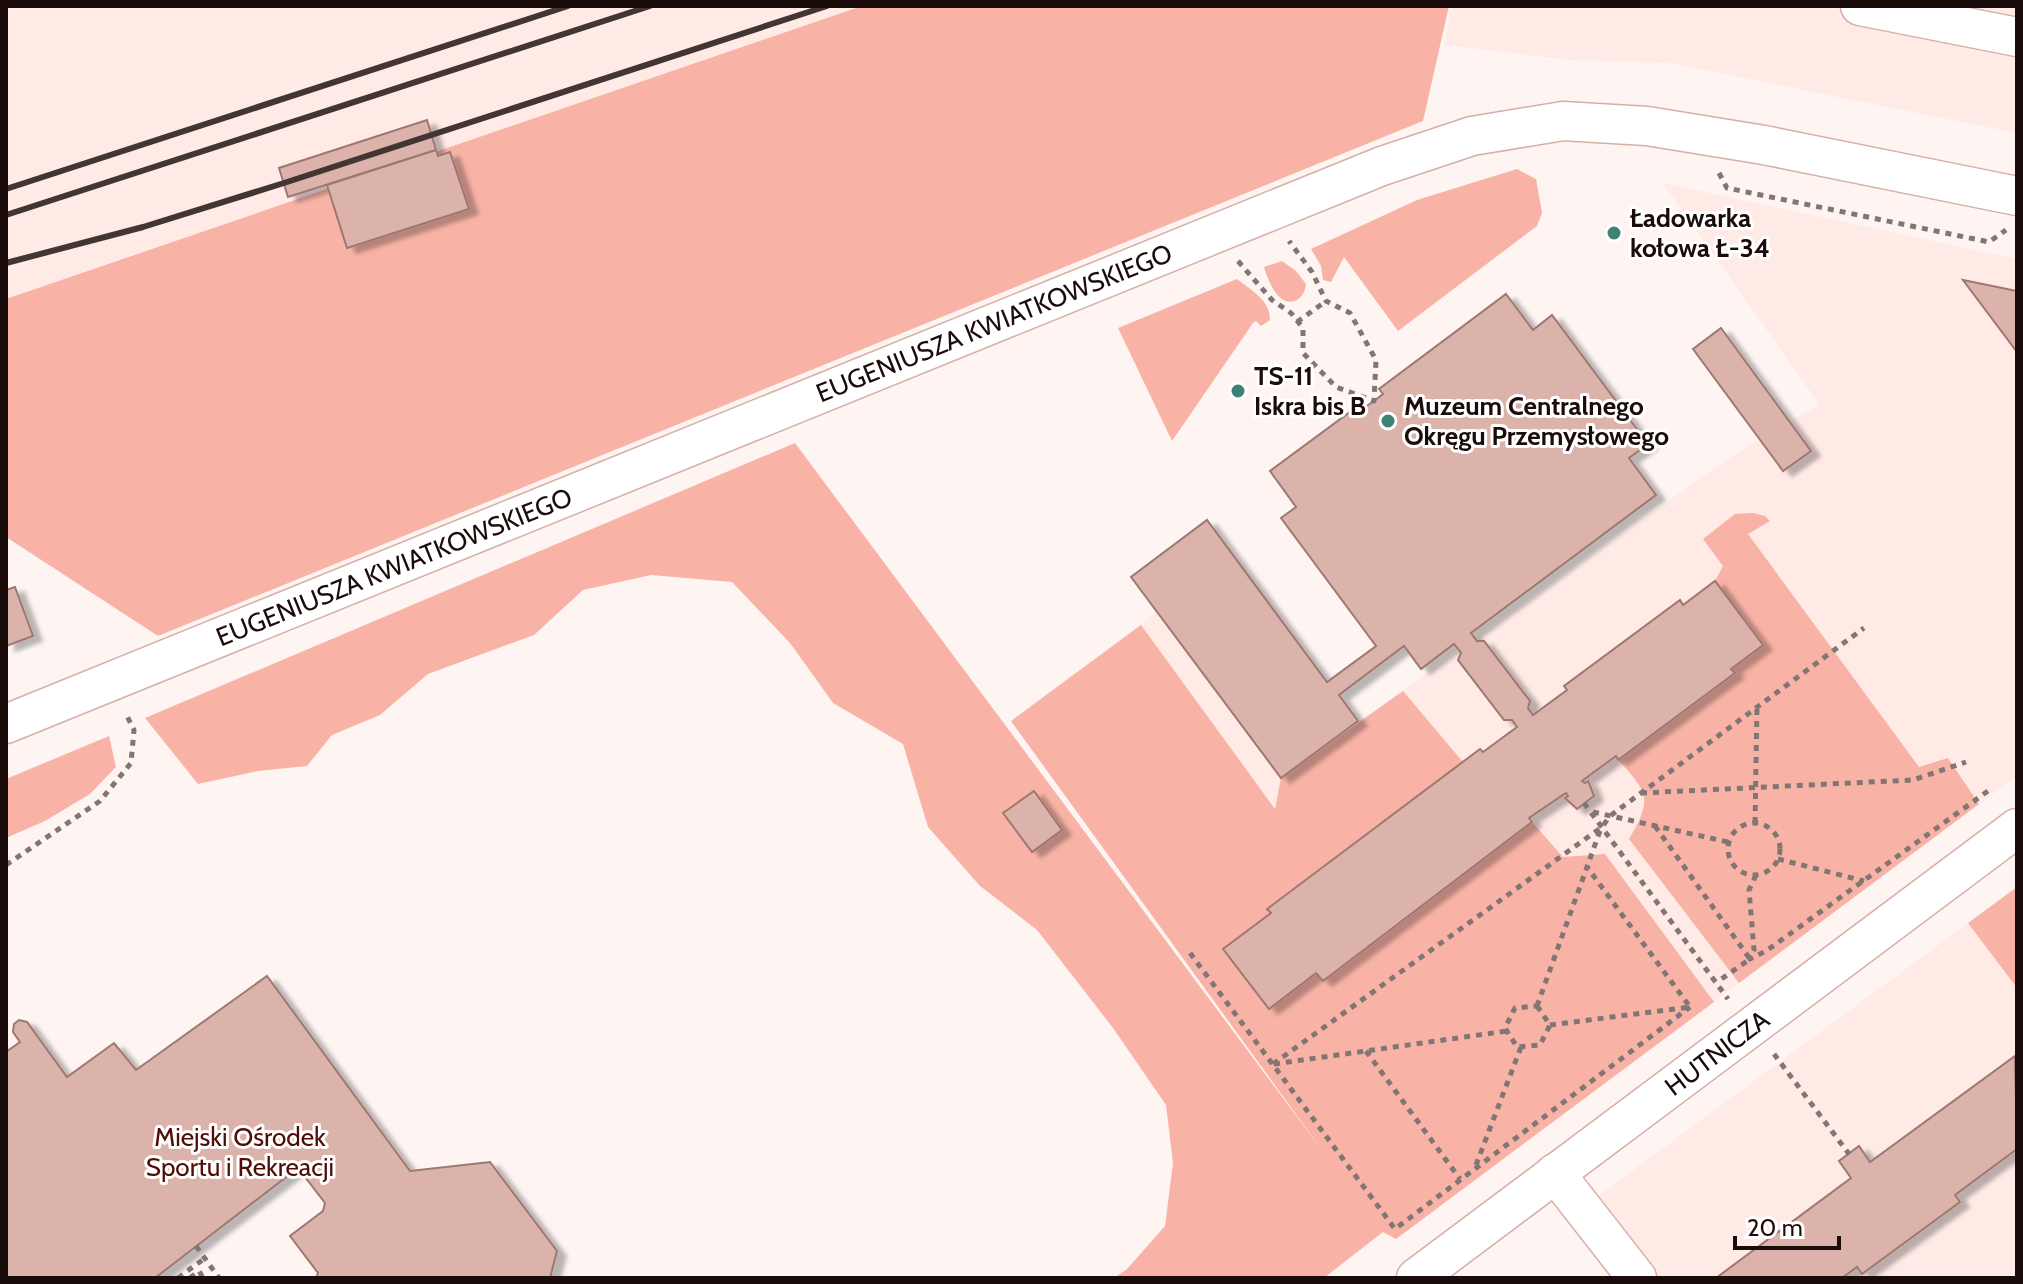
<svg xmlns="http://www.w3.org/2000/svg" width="2023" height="1284" viewBox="0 0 2023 1284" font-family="Cabin,sans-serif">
  <defs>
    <filter id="shadow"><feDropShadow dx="9" dy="5" stdDeviation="2" flood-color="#0004"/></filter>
  </defs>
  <rect width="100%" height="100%" fill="#fef5f3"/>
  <g fill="#ffeae6">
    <path d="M6,6H975L6,415Z"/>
    <path d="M1452,6H2017V133L1669,63L1569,60L1444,45Z"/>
    <path d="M1663,183L2017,259V776L1396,1239L1384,1232L1011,721L1157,612L1280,778L1723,462L1819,404Z"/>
    <path d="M1968,923L2017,988V1278H1653L1590,1202Z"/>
  </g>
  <g fill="#f9b3a6">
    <path d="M862,6H1449L1423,121L158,636L6,537V299Z"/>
    <path d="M1517,169L1536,179L1542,213L1537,226L1398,331L1344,257L1331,282L1323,280L1321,266L1311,249L1417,200Z"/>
    <path d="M1282,261L1296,271L1306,284C1305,291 1303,296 1297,300C1278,309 1268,280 1264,267Z"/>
    <path d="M1237,279C1251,290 1271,301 1270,320L1261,326L1256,321L1253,323L1172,441L1118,328Z"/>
    <path d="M795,443L1324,1153L1011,721L1141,625L1275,809L1281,778L1403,691L1463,762L1268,908L1271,913L1223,949L1268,1009L1316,973L1323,981L1532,822L1563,857L1605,854L1714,1002L1396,1239L1383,1232L1324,1278H1114L1127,1269L1165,1226L1173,1163L1166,1105L1113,1028L1037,930L980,886L928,827L903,744L833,703L790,643L732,582L651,575L583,590L534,635L428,674L380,715L332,735L307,766L258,771L198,784L145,718Z"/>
    <path d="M1753,513L1765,516L1770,521L1748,534L1919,767L1948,758L1979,804L1739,983L1629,839C1653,799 1648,792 1618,760L1734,673L1731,669L1762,645L1715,581L1723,566L1703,539L1735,514Z"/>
    <path d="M109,736L116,767L90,794L45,821L6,838V779Z"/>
    <path d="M2017,887V988L1968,923Z"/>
  </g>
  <g fill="#dcb3ab" stroke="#9d7770" stroke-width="2" filter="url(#shadow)">
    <path d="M427,120L436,150L288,197L279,168Z"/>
    <path d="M436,150L438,156L450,152L469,209L347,248L327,185Z"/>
    <path d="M1963,280L2017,291V352Z"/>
    <path d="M1506,294L1533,330L1552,315L1648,444L1629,458L1656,495L1471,633L1477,641H1484L1530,701L1528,708L1533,715L1567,690L1564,686L1680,600L1683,605L1715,581L1763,645L1731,669L1735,673L1618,760L1616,756L1582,781L1585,783L1588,781L1594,796L1577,809L1565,798L1568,796L1566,793L1529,818L1532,822L1323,981L1316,973L1269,1009L1223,949L1271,913L1267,909L1480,749L1483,752L1517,727L1512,720H1504L1458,660L1461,653L1454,644L1421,669L1404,646L1339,695L1358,721L1281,778L1131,577L1207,520L1327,682L1376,646L1281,518L1296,507L1270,471L1358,406L1361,410L1374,401L1383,394L1379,389Z"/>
    <path d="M1721,328L1811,451L1783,471L1693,349Z"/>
    <path d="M15,587L33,636L6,646V590Z"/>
    <path d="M1034,791L1062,830L1032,852L1003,813Z"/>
    <path d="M267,976L410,1171L490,1162L557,1251L550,1278H316L318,1273L290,1236L323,1211L325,1203L298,1168L155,1278H6V1052L20,1042L13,1032L14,1024L19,1020L27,1022L67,1077L114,1043L136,1070Z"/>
    <path d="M2015,1056L2017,1149L1955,1195L1960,1202L1862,1274L1857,1267L1842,1278H1716L1851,1178L1839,1161L1859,1146L1870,1162Z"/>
  </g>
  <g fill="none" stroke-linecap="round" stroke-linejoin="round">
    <g stroke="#d7aea6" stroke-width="41">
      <g id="minor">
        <path d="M1860,6L2017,37"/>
        <path d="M6,724L1382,166L1472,136L1563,121L1647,126L1764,145L2017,196"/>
        <path d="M1555,1173L1637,1278"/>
        <path d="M1416,1278L2017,828"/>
      </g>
    </g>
    <g stroke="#827674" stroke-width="5" stroke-dasharray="6 6" stroke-linecap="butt">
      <path d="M1719,173L1727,188L1989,242L2006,230"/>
      <path d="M1238,261L1272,300L1291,313L1303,328V353L1336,387L1374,401L1376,360L1350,313L1326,301L1312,272L1289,241"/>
      <path d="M1297,322L1326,301"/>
      <path d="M1641,793L1913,780L1966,762"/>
      <path d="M1584,803L1728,999"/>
      <path d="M1593,812L1728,842"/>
      <circle cx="1754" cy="849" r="26"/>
      <path d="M1755,823L1757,706"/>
      <path d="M1655,826L1750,959L1717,982"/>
      <path d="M1778,859L1864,881"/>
      <path d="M6,865L100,801L131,763L134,730L126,714"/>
      <path d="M1756,875L1749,890L1754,950L1750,959L1766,951L1988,791"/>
      <path d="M1190,953L1395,1229L1690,1007"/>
      <path d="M1537,1006L1601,828"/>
      <path d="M1537,1006L1550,1025L1540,1045L1517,1047L1505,1028L1515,1008Z"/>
      <path d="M1550,1025L1690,1007L1587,867"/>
      <path d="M1366,1051L1460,1179"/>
      <path d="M1774,1054L1849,1154"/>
      <path d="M1273,1064L1602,827L1610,816L1864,628"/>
      <path d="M1274,1064L1507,1031"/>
      <path d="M1476,1165L1521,1047"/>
      <path d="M196,1246L219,1278"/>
      <path d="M178,1278L205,1258"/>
      <path d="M190,1278L199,1271L203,1278"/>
    </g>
    <use href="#minor" stroke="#fff" stroke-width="38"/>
    <g stroke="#423533" stroke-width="6">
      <path d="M6,189L568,6"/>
      <path d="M6,215L650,6"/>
      <path d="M6,263L143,227L284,183L827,6"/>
    </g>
  </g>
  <g fill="#3e8276" stroke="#fff" stroke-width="3">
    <circle cx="1614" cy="233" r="8"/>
    <circle cx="1238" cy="391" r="8"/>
    <circle cx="1388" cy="421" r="8"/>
  </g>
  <g text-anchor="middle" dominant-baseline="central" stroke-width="6" stroke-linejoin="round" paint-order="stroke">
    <g font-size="26" font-weight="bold" fill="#1a0c0a" stroke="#fff" text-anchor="start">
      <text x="1630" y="218">Ładowarka<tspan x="1630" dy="30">kołowa Ł-34</tspan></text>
      <text x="1254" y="376">TS-11<tspan x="1254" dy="30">Iskra bis B</tspan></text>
      <text x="1404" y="406">Muzeum Centralnego<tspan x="1404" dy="30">Okręgu Przemysłowego</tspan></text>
    </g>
    <g font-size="26" fill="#1a0c0a" stroke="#fff">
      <text transform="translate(994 323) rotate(-22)">EUGENIUSZA KWIATKOWSKIEGO</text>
      <text transform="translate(394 567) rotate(-22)">EUGENIUSZA KWIATKOWSKIEGO</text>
      <text transform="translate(1717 1053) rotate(-37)">HUTNICZA</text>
    </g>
    <g font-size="26" fill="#510d05" stroke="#fff">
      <text x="240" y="1137">Miejski Ośrodek<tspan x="240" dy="30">Sportu i Rekreacji</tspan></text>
    </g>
  </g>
  <rect width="2023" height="1284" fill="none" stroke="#1a0c0a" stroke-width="16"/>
  <path d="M1735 1236v12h104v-12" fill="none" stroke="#1a0c0a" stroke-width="4"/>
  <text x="1747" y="1236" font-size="24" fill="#1a0c0a" stroke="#ffffff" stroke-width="6" paint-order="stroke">20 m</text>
</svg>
